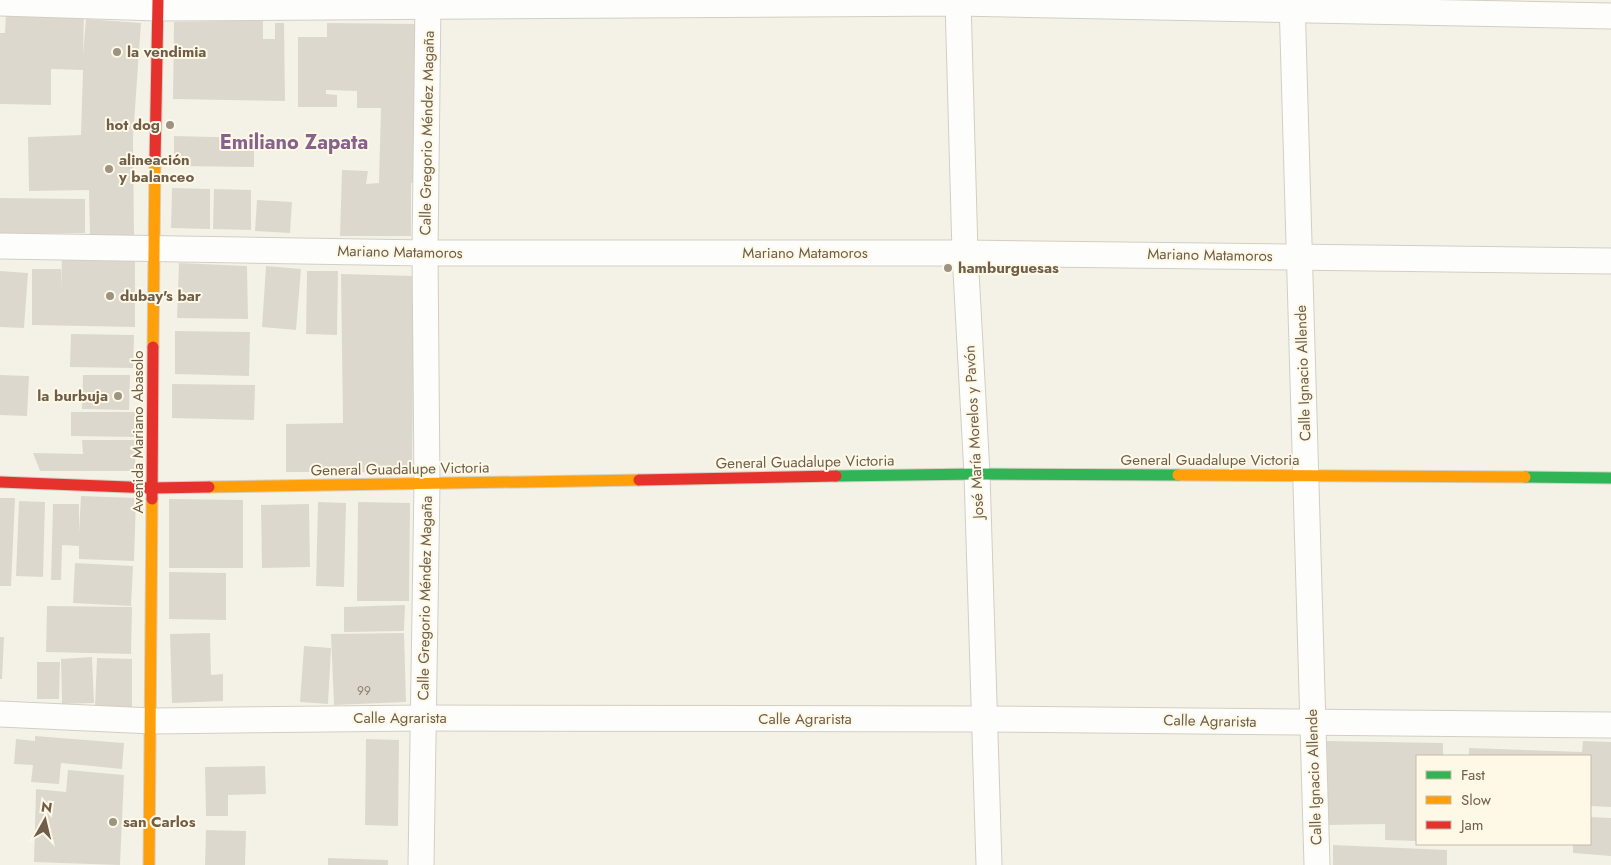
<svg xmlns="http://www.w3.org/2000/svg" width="1611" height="865" viewBox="0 0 1611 865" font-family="Jost,sans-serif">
  <rect width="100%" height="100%" fill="#f4f2e7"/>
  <g fill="#ddd8cd">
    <path d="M6,12L84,14L83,55L86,19L141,23L133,137L134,235H90L89,190L29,191L28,137L81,135L83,70L51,69V105L0,104V33H5Z"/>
    <path d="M263,20V39H275V23H284L285,101L173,99L174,22Z"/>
    <path d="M327,23L418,24L416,183H411V236H340L342,170L368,171L366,184L379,183L381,108H357V91L326,90V94L337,95V107H298V37H327Z"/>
    <path d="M174,136L254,138V167L174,166Z"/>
    <path d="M172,188L210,189V229L171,228Z"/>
    <path d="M214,189L251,190V230L213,229Z"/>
    <path d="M0,198L85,199V233L0,234Z"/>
    <path d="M257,200L292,202L290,233L255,231Z"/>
    <path d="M62,256L135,257V327L32,325V269H61V291Z"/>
    <path d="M179,263L247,266L248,319L177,318Z"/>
    <path d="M266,266L301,269L296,330L262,327Z"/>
    <path d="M0,271L28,273L24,328L0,327Z"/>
    <path d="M307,271H338L337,335L306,334Z"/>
    <path d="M341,274L414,276L412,472H286V424L343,423Z"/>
    <path d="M175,331L250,332L249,376L175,374Z"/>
    <path d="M71,334L134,335L133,368L70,367Z"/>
    <path d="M0,375L29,376L27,416L0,415Z"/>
    <path d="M83,375H130L129,410L82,409Z"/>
    <path d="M172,384L255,385L254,420L172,418Z"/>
    <path d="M71,412H135V437L71,436Z"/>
    <path d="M82,440H136L135,471H40L33,453L83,454Z"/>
    <path d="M81,496L136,498L134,561L79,559V546L62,545L61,580H51L53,504H79V533Z"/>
    <path d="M0,498H15L11,586H0Z"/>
    <path d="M169,499L243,500V568H169Z"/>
    <path d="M19,501L45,502L43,577L16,576Z"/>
    <path d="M318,502L346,503L344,587L316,586Z"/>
    <path d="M358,502L410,503L409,601H357Z"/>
    <path d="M309,504L310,567L262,568L261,505Z"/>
    <path d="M75,563L133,566L131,606L73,603Z"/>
    <path d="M169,572L226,573V620L169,619Z"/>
    <path d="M405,605L404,631L344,632V607Z"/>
    <path d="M47,606L132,607L131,654L46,652Z"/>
    <path d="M210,633L211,675L223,674V701L172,703L170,634Z"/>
    <path d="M404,633L406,702L334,705L331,634Z"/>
    <path d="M0,637H4L2,679H0Z"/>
    <path d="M304,646L331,648L328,704L300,702Z"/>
    <path d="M92,657L94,703L62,704L61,659Z"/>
    <path d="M97,658L132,659V707L95,706Z"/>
    <path d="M37,662H60L59,699H37Z"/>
    <path d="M35,736L124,743L122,769L61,763L59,784L31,782L33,765L14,764L16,739L35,741Z"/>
    <path d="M366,739L399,740L398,826L365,825Z"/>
    <path d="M1327,741L1443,743V756H1417V841L1385,840V824L1328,825Z"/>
    <path d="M1583,741L1611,742V807L1590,806V756H1469V748L1582,752Z"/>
    <path d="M265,766L266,794L228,795V816H206L205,767Z"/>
    <path d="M68,770L124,775L120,865L34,862L36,789L66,792Z"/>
    <path d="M1590,817L1611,818V856L1573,853V844H1590Z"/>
    <path d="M206,830L246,831L245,865H205Z"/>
    <path d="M1333,845L1447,850V865H1333Z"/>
    <path d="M328,858L388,860V865H328Z"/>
  </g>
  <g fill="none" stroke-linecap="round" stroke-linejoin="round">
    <g stroke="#d3cec3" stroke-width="27">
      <g id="street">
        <path d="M958,0L965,253L977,474L989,865"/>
        <path d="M1292,0L1317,865"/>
        <path d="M0,3L158,8L958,3L1611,16"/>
        <path d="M0,246L425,253H965L1611,261"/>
        <path d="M0,714L152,721L423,718L985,719L1611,725"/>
        <path d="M421,865L427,484L425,253L428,0"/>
      </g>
    </g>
    <g stroke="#d5cfc4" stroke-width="13">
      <g id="fast">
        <path d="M836,476L977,474L1178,475"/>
        <path d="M1525,477L1611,478"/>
      </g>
    </g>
    <g stroke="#d5cfc4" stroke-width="13">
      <g id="slow">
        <path d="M153,347L155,160"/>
        <path d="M1178,475L1525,477"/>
        <path d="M209,487L639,480"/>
        <path d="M149,865L152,499"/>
      </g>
    </g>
    <g stroke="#d5cfc4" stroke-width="13">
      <g id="jam">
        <path d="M155,160L158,0"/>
        <path d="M639,480L836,476"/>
        <path d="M0,482L153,488L209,487"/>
        <path d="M152,499L153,347"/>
      </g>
    </g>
    <use href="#street" stroke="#fdfdfb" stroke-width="25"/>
    <use href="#fast" stroke="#30b455" stroke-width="11"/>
    <use href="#slow" stroke="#ff9f0a" stroke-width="11"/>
    <use href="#jam" stroke="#e5322d" stroke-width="11"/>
  </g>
  <g fill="#9e9281" stroke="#fef9e7" stroke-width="2">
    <circle cx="117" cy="52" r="5"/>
    <circle cx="170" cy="125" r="5"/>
    <circle cx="109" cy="169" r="5"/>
    <circle cx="948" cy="268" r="5"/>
    <circle cx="110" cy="296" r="5"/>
    <circle cx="118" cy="396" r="5"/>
    <circle cx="113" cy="822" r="5"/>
  </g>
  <g text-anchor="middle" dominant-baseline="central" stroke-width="4" stroke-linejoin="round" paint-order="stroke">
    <g font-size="12" fill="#8e7f6e">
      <text x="364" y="691">99</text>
    </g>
    <g font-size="15" font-weight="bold" fill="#705e4a" stroke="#fef9e7" text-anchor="start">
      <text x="127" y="52">la vendimia</text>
      <text x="160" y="125" text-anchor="end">hot dog</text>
      <text x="119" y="160">alineación<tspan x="119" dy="17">y balanceo</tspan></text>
      <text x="958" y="268">hamburguesas</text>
      <text x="120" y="296">dubay's bar</text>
      <text x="108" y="396" text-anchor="end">la burbuja</text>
      <text x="123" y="822">san Carlos</text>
    </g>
    <g font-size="15" fill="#705e4a" stroke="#fef9e7">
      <text transform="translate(427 133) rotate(-89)">Calle Gregorio Méndez Magaña</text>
      <text transform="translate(400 252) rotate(1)">Mariano Matamoros</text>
      <text x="805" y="253">Mariano Matamoros</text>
      <text transform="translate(1210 255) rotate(1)">Mariano Matamoros</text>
      <text transform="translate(1303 373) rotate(-92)">Calle Ignacio Allende</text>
      <text transform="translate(138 432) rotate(-90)">Avenida Mariano Abasolo</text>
      <text transform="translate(974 432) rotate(-93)">José María Morelos y Pavón</text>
      <text x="1210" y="460">General Guadalupe Victoria</text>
      <text transform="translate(805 462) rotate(-1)">General Guadalupe Victoria</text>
      <text transform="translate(400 469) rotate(-1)">General Guadalupe Victoria</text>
      <text transform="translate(425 598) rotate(-89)">Calle Gregorio Méndez Magaña</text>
      <text x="400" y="718">Calle Agrarista</text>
      <text x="805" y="719">Calle Agrarista</text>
      <text transform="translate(1210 721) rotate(1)">Calle Agrarista</text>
      <text transform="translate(1314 777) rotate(-92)">Calle Ignacio Allende</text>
    </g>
    <g font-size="20" font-weight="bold" fill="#86628c" stroke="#fef9e7">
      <text x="294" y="142">Emiliano Zapata</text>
    </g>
  </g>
  <rect x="1416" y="755" width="175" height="90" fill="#fef9e7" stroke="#c5bba8"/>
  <rect x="1426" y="771" width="25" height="8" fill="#30b455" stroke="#c5bba8"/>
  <text x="1461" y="780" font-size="15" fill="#705e4a">Fast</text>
  <rect x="1426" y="796" width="25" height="8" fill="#ff9f0a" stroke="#c5bba8"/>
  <text x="1461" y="805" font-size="15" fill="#705e4a">Slow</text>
  <rect x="1426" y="821" width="25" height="8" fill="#e5322d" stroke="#c5bba8"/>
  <text x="1461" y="830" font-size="15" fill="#705e4a">Jam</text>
  <g transform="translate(45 820) rotate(8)" stroke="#fef9e7" stroke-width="4" paint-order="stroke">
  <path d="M0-4L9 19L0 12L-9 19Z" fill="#705e4a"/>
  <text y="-8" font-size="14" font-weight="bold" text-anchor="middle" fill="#705e4a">N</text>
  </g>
</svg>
